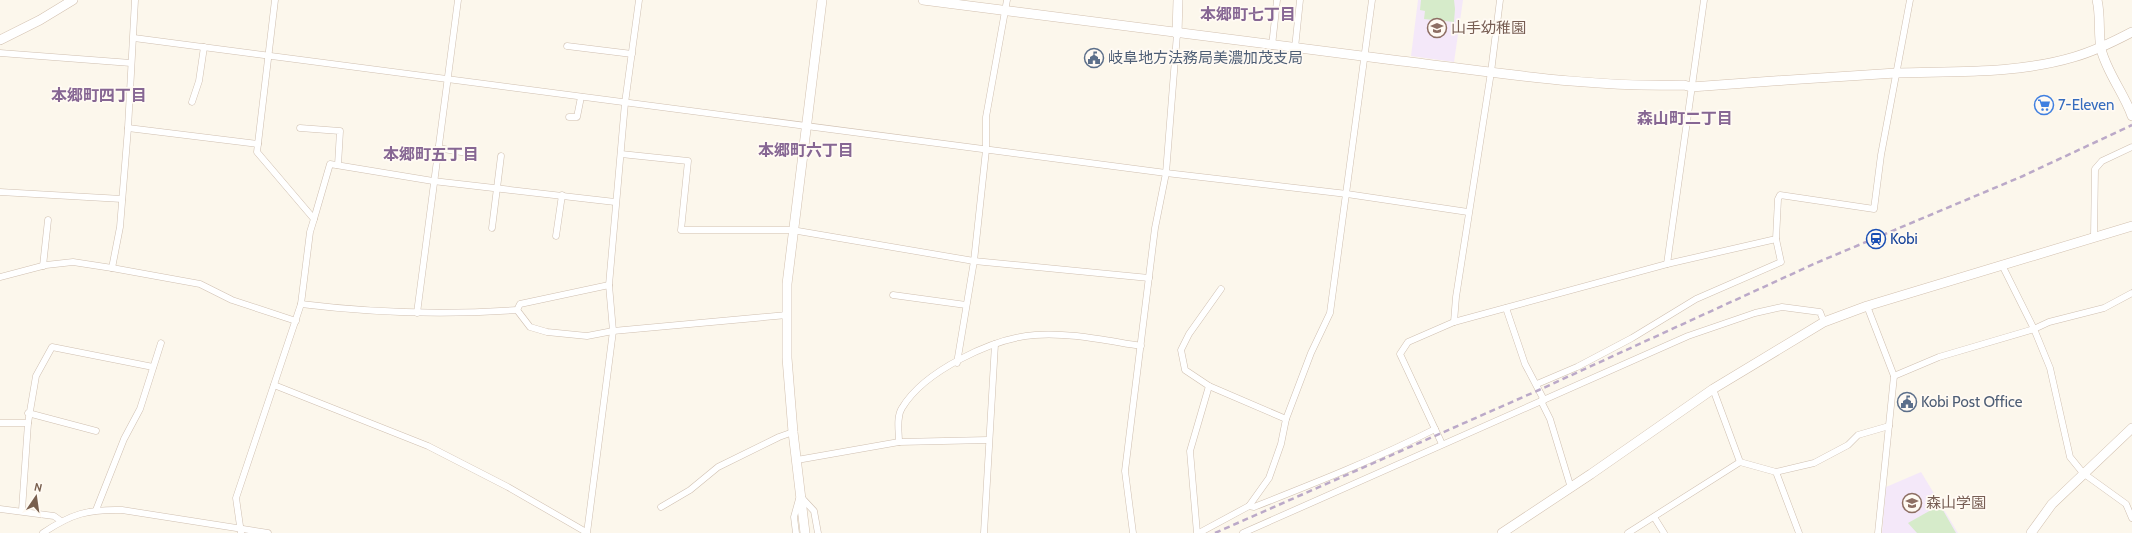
<svg xmlns="http://www.w3.org/2000/svg" width="2132" height="533" viewBox="0 0 2132 533" font-family="Cabin,'Noto Sans JP',sans-serif">
  <rect width="100%" height="100%" fill="#fcf7ec"/>
  <g fill="#f4e8f9">
    <path d="M1418,0H1463L1454,62L1411,56Z"/>
    <path d="M1921,472L1958,533H1882L1886,487Z"/>
  </g>
  <g fill="#d6ebca">
    <path d="M1421,0H1454L1455,9L1454,22L1424,19L1425,11L1420,10Z"/>
    <path d="M1940,505L1956,533H1917L1908,523Z"/>
  </g>
  <g fill="none" stroke-linecap="round" stroke-linejoin="round">
    <g stroke="#cfbfb0" stroke-width="7">
      <g id="street">
        <path d="M134,38L1166,173L1347,194L1468,212"/>
        <path d="M567,46L632,54"/>
        <path d="M1272,46L1277,0"/>
        <path d="M1295,48L1300,0"/>
        <path d="M0,53L131,63"/>
        <path d="M192,102L199,81L204,47"/>
        <path d="M569,117H577L581,97"/>
        <path d="M128,128L258,144"/>
        <path d="M300,128L340,131L338,165"/>
        <path d="M438,148L467,153"/>
        <path d="M621,154L688,161L681,230H792L974,261L1149,278"/>
        <path d="M0,192L122,199"/>
        <path d="M314,219L330,164L433,181L615,202"/>
        <path d="M492,228L501,156"/>
        <path d="M556,236L562,195"/>
        <path d="M2094,237L2095,169L2102,161L2132,147"/>
        <path d="M1667,264L1704,0"/>
        <path d="M2002,265L2034,329L2050,368L2070,457L2083,473L2126,504L2132,518"/>
        <path d="M43,266L48,220"/>
        <path d="M112,268L120,227L128,128L135,0"/>
        <path d="M0,277L46,265L73,262L112,268L200,284L232,300L296,321"/>
        <path d="M1221,289L1189,334L1181,350L1185,370L1209,386L1286,419"/>
        <path d="M893,295L966,305"/>
        <path d="M301,304C373,313 445,315 517,310L530,327L547,332L587,336L613,331L787,315"/>
        <path d="M1867,306L1894,376L1878,533"/>
        <path d="M1506,308L1525,364L1544,400"/>
        <path d="M517,310L520,304L609,285"/>
        <path d="M417,313L458,0"/>
        <path d="M1454,322L1456,297L1491,72L1500,0"/>
        <path d="M957,363L974,261L986,150V117L1007,0"/>
        <path d="M1894,376L1939,357L2034,329L2049,322L2104,308L2132,293"/>
        <path d="M1537,384L1577,367L1632,338L1696,299L1781,262L1776,239"/>
        <path d="M274,385L428,446L508,487L586,532"/>
        <path d="M1713,389L1740,462"/>
        <path d="M1541,401L1550,419L1571,488"/>
        <path d="M28,413L96,431"/>
        <path d="M0,423H28L22,510"/>
        <path d="M28,423L36,376L52,347L153,367"/>
        <path d="M899,442C899,432 896,417 902,408C924,371 993,338 1035,335C1068,332 1108,341 1141,346"/>
        <path d="M1442,444L1400,354L1408,342L1454,322L1667,264L1776,239L1778,199L1780,195L1874,209L1881,155L1910,0"/>
        <path d="M797,460L899,442L988,440"/>
        <path d="M1776,472L1799,533"/>
        <path d="M801,497L814,511L818,533"/>
        <path d="M1249,506L1254,507C1315,483 1376,459 1435,429"/>
        <path d="M661,507L690,490L718,467L779,437L793,432"/>
        <path d="M0,509L54,516L61,521"/>
        <path d="M96,510L124,439L140,409L161,343"/>
        <path d="M1654,517L1664,533"/>
        <path d="M43,533C71,514 88,509 122,510L268,533"/>
        <path d="M241,533L236,498L301,304L310,232L314,219L257,152L275,0"/>
        <path d="M587,533L613,331L609,285L625,103L639,0"/>
        <path d="M796,533L794,517L799,499"/>
        <path d="M984,533L995,344"/>
        <path d="M1133,533L1125,471L1155,228L1166,173L1177,34"/>
        <path d="M1197,533L1190,451L1209,386"/>
        <path d="M1199,533L1249,506L1269,478L1281,444L1286,419L1311,353L1330,313L1372,0"/>
        <path d="M1243,533L1688,336L1755,313L1782,307L1820,312L1824,322"/>
        <path d="M1628,533L1740,462L1776,472L1814,463L1848,445L1858,435L1889,426"/>
      </g>
    </g>
    <g stroke="#d2c0af" stroke-width="10">
      <g id="secondary">
        <path d="M923,0C1082,20 1241,42 1401,61C1495,72 1589,88 1684,85L1691,87C1759,82 1828,77 1896,73C1955,71 2017,74 2074,57C2095,51 2113,42 2132,32"/>
        <path d="M2097,0C2101,16 2098,33 2101,49C2107,73 2124,93 2132,116"/>
        <path d="M1177,34L1178,0"/>
        <path d="M0,40L40,20L73,0"/>
        <path d="M805,533L793,432L787,358V284L822,0"/>
        <path d="M1502,533L1591,474L1713,389L1824,322L1867,306L2132,226"/>
        <path d="M2031,533L2052,504L2132,428"/>
      </g>
    </g>
    <use href="#street" stroke="#fff" stroke-width="6"/>
    <use href="#secondary" stroke="#fff" stroke-width="9"/>
    <path stroke="#bba9c8" stroke-width="2.5" stroke-dasharray="6 4" stroke-linecap="butt" d="M1215,533L1539,390L1816,263L2023,176L2132,125"/>
  </g>
  <defs>
    <g id="school-ring" transform="scale(1)"><circle r="9.5" fill="#fffaf3" stroke="#8d6e63" stroke-width="1.5"/><path d="M0-5L7-2L0 1L-7-2ZM-4 1L0 2.5L4 1V4Q0 6-4 4Z" fill="#8d6e63"/></g>
    <g id="civic-ring" transform="scale(1)"><circle r="9.5" fill="#fffaf3" stroke="#5c6f8a" stroke-width="1.5"/><path d="M-.6-6.5H3V-4.5H.6V-3L4-1V1h2V6H-6V1h2V-1L-.6-3ZM-1.2 2.5V6h2.4V2.5Z" fill="#5c6f8a"/></g>
    <g id="supermarket-ring" transform="scale(1)"><circle r="9.5" fill="#fffaf3" stroke="#3f7fe0" stroke-width="1.5"/><path d="M-6-5.5h2.5l.6 2H6L4.5 2H-2.5L-4.4-4H-6ZM-1.5 3.2a1.3 1.3 0 1 0 .1 0ZM3 3.2a1.3 1.3 0 1 0 .1 0Z" fill="#3f7fe0"/></g>
    <g id="station-ring" transform="scale(1)"><circle r="9.5" fill="#fffaf3" stroke="#1a4fb4" stroke-width="1.5"/><path d="M-3-6H3Q5-6 5-4V2Q5 4 3 4L4.5 6H3L1.5 4h-3L-3 6H-4.5L-3 4Q-5 4-5 2V-4Q-5-6-3-6ZM-3.5-4v3h7v-3ZM-3.5 1v1.5H-2V1ZM2 1v1.5H3.5V1Z" fill="#1a4fb4"/></g>
  </defs>
  <g fill-rule="evenodd">
    <use href="#school-ring" x="1437" y="28"/>
    <use href="#civic-ring" x="1094" y="58"/>
    <use href="#supermarket-ring" x="2044" y="105"/>
    <use href="#station-ring" x="1876" y="239"/>
    <use href="#civic-ring" x="1907" y="402"/>
    <use href="#school-ring" x="1912" y="503"/>
  </g>
  <g text-anchor="middle" dominant-baseline="central" stroke-width="3.5" stroke-linejoin="round" paint-order="stroke">
    <g font-size="15" fill="#785e54" stroke="#fffaf3" text-anchor="start">
      <text x="1451" y="28">山手幼稚園</text>
      <text x="1926" y="503">森山学園</text>
    </g>
    <g font-size="15" fill="#4e5e75" stroke="#fffaf3" text-anchor="start">
      <text x="1108" y="58">岐阜地方法務局美濃加茂支局</text>
      <text x="1921" y="402">Kobi Post Office</text>
    </g>
    <g font-size="15" fill="#366cbe" stroke="#fffaf3" text-anchor="start">
      <text x="2058" y="105">7-Eleven</text>
    </g>
    <g font-size="15" fill="#164399" stroke="#fffaf3" text-anchor="start">
      <text x="1890" y="239">Kobi</text>
    </g>
    <g font-size="16" font-weight="bold" fill="#866693" stroke="#fffaf3">
      <text x="1248" y="14">本郷町七丁目</text>
      <text x="99" y="95">本郷町四丁目</text>
      <text x="1685" y="118">森山町二丁目</text>
      <text x="806" y="150">本郷町六丁目</text>
      <text x="431" y="154">本郷町五丁目</text>
    </g>
  </g>
  <g transform="translate(36 497) rotate(13)" stroke="#fffaf3" stroke-width="3" paint-order="stroke">
  <path d="M0-3L7 15L0 10L-7 15Z" fill="#785f4e"/>
  <text y="-6" font-size="11" font-weight="bold" text-anchor="middle" fill="#785f4e">N</text>
  </g>
</svg>
